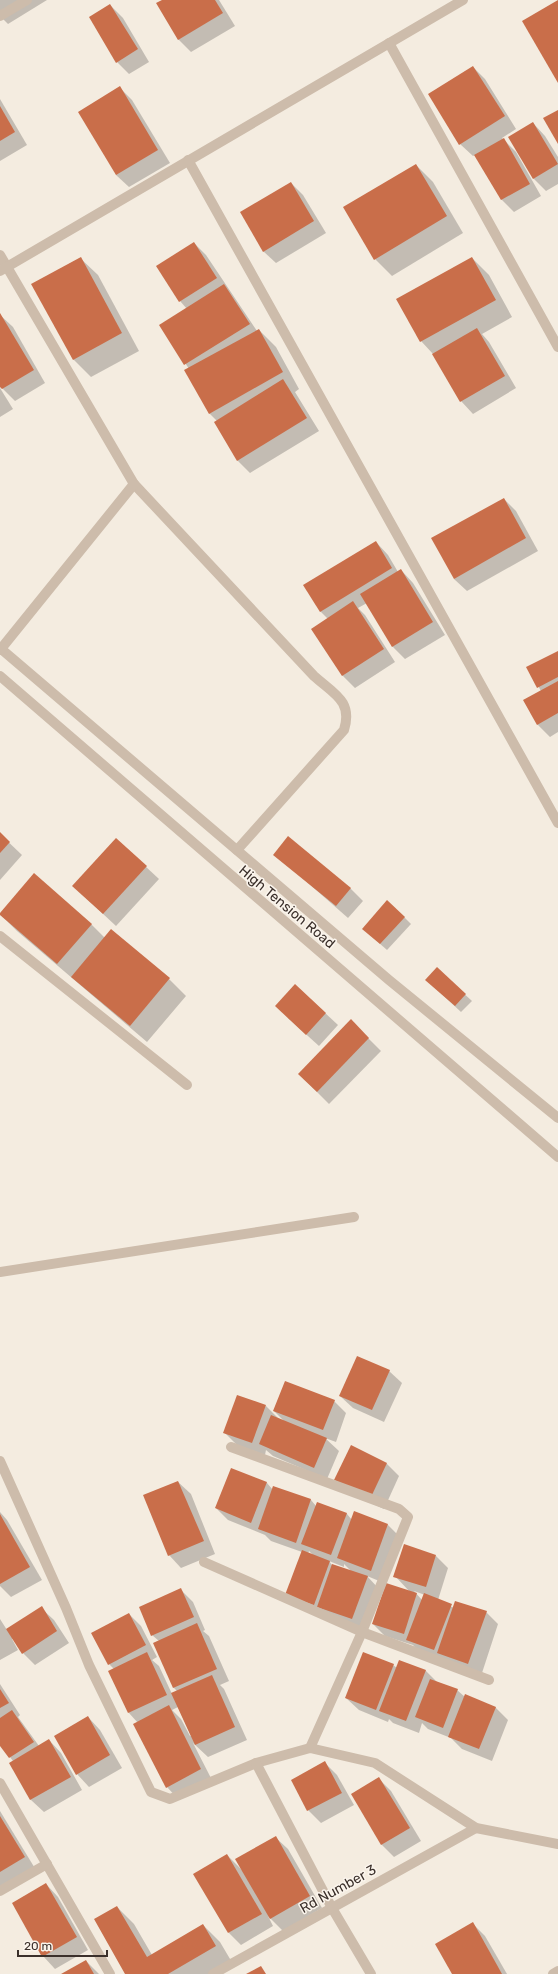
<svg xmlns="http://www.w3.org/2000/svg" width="558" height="1974" viewBox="0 0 558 1974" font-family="Rubik,sans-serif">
  <rect width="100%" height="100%" fill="#f4ece0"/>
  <g fill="#0003" fill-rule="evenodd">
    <path d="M0,0H47L8,24L0,16Z"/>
    <path d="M164,0H219L235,26L191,52L178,39Z"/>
    <path d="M110,5L123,18L149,62L129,74L117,62Z"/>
    <path d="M473,67L485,79L516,129L502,138L516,152L541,196L514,212L502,200L475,155L473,156L460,144Z"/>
    <path d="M120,88L132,100L170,163L129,187L116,175Z"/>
    <path d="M0,99L27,145L0,161Z"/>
    <path d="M533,123L545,136L558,157V184L546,191L534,179L510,138Z"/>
    <path d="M416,165L433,182L463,233L392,276L375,259Z"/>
    <path d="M291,183L303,195L326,233L276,263L263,251Z"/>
    <path d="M194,243L206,255L257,331L259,330L276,347L299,389L295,392L319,431L250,473L238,461L215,423L217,421L209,413L189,369L161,325L187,309L180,301Z"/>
    <path d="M80,258L98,275L139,351L91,377L74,360L33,284Z"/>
    <path d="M472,258L489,275L512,317L482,334L489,342L516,388L473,414L461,401L433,354L421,341Z"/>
    <path d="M0,315L13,327L45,383L15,401L0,386Z"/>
    <path d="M0,388L13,409L0,417Z"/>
    <path d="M504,499L516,511L538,551L467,591L454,579Z"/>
    <path d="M376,542L388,555L398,572L401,570L413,583L445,635L405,659L393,647L367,603L358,608L365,615L395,662L355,688L343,676L312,629L328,619L320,611Z"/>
    <path d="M558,652V732L550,737L538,725L524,701L541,691L528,668Z"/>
    <path d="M0,834L22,855L0,880Z"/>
    <path d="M288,838L351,889L363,901L348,918L275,854Z"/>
    <path d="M116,839L159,879L116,926L86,898Z"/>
    <path d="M0,914L91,924L105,938L169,979L186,996L147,1042L17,931Z"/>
    <path d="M404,917L411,924L387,950L370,935Z"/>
    <path d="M437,969L472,1001L461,1012L433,986Z"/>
    <path d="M295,985L338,1025L319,1046L288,1018Z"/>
    <path d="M351,1021L381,1051L329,1104L299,1074Z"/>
    <path d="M389,1371L402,1383L384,1422L353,1408L340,1396Z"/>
    <path d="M334,1401L346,1413L336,1442L325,1438L339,1451L327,1479L273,1456L266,1450L265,1455L237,1445L225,1433L266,1406L278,1418L285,1422L274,1411Z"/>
    <path d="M351,1447L387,1464L399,1476L384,1509L347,1492Z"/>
    <path d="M232,1470L267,1483L273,1490L311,1500L316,1506L317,1503L347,1514L352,1520L388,1525L400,1537L384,1583L367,1576L380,1590L365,1631L298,1607L302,1552L271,1541L265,1535L228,1520L216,1508ZM309,1551L315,1557L308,1554ZM329,1561L344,1567V1564L352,1572L332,1565Z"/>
    <path d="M178,1482L191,1494L215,1554L181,1568L169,1555Z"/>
    <path d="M0,1512L7,1520L42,1580L11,1597L0,1586Z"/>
    <path d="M436,1556L448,1568L438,1600L454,1608L486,1612L498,1624L481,1676L419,1652L413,1645L385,1636L373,1624L410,1592L395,1576ZM414,1591L425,1595L422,1600Z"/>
    <path d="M181,1590L193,1602L205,1630L203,1631L209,1636L229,1681L220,1685L224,1689L247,1740L208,1757L193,1743L213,1782L179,1800L167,1787L138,1723L129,1713L114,1669L109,1664L129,1614L141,1626L157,1657L152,1660L159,1666L172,1694L178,1692L174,1688L154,1643L159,1641L152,1635ZM178,1707L191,1736H190L181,1719L172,1710Z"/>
    <path d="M41,1608L54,1620L69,1643L35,1665L23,1653L13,1638L12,1639L18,1650L0,1660V1619L7,1630Z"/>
    <path d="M393,1665L397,1668L426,1671L437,1682L457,1690L465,1697L495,1707L508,1720L492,1761L462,1749L451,1738L428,1729L422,1723L419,1733L393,1723L389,1719L388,1722L359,1710L346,1698Z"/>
    <path d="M0,1684L20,1715L18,1717L39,1746L49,1740L61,1753L82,1790L44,1812L31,1800L10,1763L13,1761L0,1744Z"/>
    <path d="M88,1717L100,1730L122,1768L89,1787L77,1774Z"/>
    <path d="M325,1763L337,1775L354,1805L321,1823L308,1810Z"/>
    <path d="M379,1779L391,1791L421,1841L394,1857L382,1845L352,1794Z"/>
    <path d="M0,1811L36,1870L0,1891Z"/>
    <path d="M275,1837L288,1849L322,1908L283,1931L268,1916L273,1926L241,1945L229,1933L227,1855L242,1870Z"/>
    <path d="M46,1884L58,1897L88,1950L55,1969L43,1956L13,1903Z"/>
    <path d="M117,1907L134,1924L152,1955L203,1925L220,1942L233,1964L215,1974H126Z"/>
    <path d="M473,1924L485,1936L507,1974H453Z"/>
    <path d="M86,1961L99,1974H63Z"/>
  </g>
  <g fill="#c96e4a">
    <path d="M162,0H215L223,13L178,40L156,3Z"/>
    <path d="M558,0V83L522,21Z"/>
    <path d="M110,4L138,49L116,63L89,17Z"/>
    <path d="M473,66L505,116L459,145L428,94Z"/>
    <path d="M120,86L158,150L116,175L78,112Z"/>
    <path d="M0,106L15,132L0,141Z"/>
    <path d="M558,110V144L543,118Z"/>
    <path d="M533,122L558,164L533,179L508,137Z"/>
    <path d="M504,138L530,184L501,200L474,155Z"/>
    <path d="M416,164L447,216L374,260L343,207Z"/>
    <path d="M291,182L314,221L263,252L240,212Z"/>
    <path d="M194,242L217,278L179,302L156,266Z"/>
    <path d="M81,257L122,333L73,360L31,284Z"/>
    <path d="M472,257L496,300L420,342L396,299Z"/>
    <path d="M224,284L250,324L184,365L159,325Z"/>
    <path d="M0,313L34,370L2,389L0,387Z"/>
    <path d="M477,328L505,376L460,402L432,354Z"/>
    <path d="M259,329L283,372L209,414L184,370Z"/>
    <path d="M283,379L307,418L237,461L214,422Z"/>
    <path d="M504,498L526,538L454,579L431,538Z"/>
    <path d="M376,541L392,568L320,612L303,585Z"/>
    <path d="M401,569L433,622L392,647L360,594Z"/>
    <path d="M353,601L384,649L342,676L311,629Z"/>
    <path d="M558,651V677L537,688L526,667Z"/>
    <path d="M558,681V713L537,725L523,700Z"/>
    <path d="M0,832L10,842L0,853Z"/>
    <path d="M288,836L351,888L336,906L273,855Z"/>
    <path d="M116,838L147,866L103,914L72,886Z"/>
    <path d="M34,873L92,924L57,964L0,915V913Z"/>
    <path d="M387,900L405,917L380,944L362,929Z"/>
    <path d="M111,929L170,978L130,1026L71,977Z"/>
    <path d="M437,967L466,994L455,1006L425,980Z"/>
    <path d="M295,984L326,1013L306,1035L275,1006Z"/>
    <path d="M351,1019L369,1038L317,1092L298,1074Z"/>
    <path d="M357,1356L390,1370L372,1410L339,1396Z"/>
    <path d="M285,1381L335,1400L323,1430L273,1411Z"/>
    <path d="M237,1395L266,1405L252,1443L223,1433Z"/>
    <path d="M271,1415L327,1438L314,1468L259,1444Z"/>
    <path d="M351,1445L387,1463L371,1497L334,1480Z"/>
    <path d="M231,1468L267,1482L251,1523L215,1508Z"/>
    <path d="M178,1481L204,1541L168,1556L143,1495Z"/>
    <path d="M273,1486L311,1499L296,1543L258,1529Z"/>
    <path d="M317,1502L347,1513L331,1555L301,1544Z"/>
    <path d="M354,1511L388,1524L371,1571L337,1558Z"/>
    <path d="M0,1514L30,1567L0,1584Z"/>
    <path d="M404,1544L436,1555L426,1587L393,1577Z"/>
    <path d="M302,1550L330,1561L314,1605L285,1595Z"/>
    <path d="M332,1564L368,1576L352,1619L317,1607Z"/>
    <path d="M386,1583L417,1593L404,1634L372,1624Z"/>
    <path d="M181,1588L194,1617L151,1636L139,1607Z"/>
    <path d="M424,1593L452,1604L434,1650L406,1640Z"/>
    <path d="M455,1601L487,1611L468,1664L437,1653Z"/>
    <path d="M42,1606L57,1631L22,1654L6,1629Z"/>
    <path d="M129,1613L146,1645L108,1665L91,1633Z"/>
    <path d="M197,1623L217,1669L173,1688L153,1643Z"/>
    <path d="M147,1652L167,1695L128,1713L108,1671Z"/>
    <path d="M363,1652L394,1664L376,1710L345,1698Z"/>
    <path d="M399,1660L426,1670L406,1721L379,1711Z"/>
    <path d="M212,1675L235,1727L195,1745L171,1693Z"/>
    <path d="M430,1679L458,1689L443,1728L415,1717Z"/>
    <path d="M0,1689L9,1703L0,1708Z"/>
    <path d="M465,1694L496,1707L479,1749L448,1737Z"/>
    <path d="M169,1705L201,1769L166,1788L133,1724Z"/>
    <path d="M12,1710L34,1742L9,1758L0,1746V1718Z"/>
    <path d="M88,1716L110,1755L76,1775L54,1736Z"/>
    <path d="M49,1739L71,1777L30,1800L9,1763Z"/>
    <path d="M325,1761L342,1793L307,1811L291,1780Z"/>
    <path d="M379,1777L410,1828L381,1845L351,1794Z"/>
    <path d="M0,1816L25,1857L0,1872Z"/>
    <path d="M276,1836L310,1896L270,1919L235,1859Z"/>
    <path d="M227,1854L262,1914L228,1933L193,1874Z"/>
    <path d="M46,1883L77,1937L42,1957L12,1903Z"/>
    <path d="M117,1906L147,1957L203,1924L216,1946L168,1974H125L94,1919Z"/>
    <path d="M473,1922L502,1974H452L435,1944Z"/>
    <path d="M86,1960L94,1974H61Z"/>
    <path d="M261,1966L266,1974H246Z"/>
  </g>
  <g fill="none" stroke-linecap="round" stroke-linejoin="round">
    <g stroke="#cdbcab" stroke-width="10">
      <path d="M0,16L27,0"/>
      <path d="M389,43L558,347"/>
      <path d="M188,160L558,823"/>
      <path d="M0,255L134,484L314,676C334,694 353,701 344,730L237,850"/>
      <path d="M0,271L463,0"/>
      <path d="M0,648L389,980L558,1118"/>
      <path d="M0,650L134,484"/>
      <path d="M0,676L558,1157"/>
      <path d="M0,936L187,1085"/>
      <path d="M0,1272L354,1217"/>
      <path d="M231,1447L399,1509L408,1517L362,1632L310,1748"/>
      <path d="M0,1461L66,1608L89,1665L151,1792L170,1799L256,1763L310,1748L375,1763L476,1828L558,1844"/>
      <path d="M204,1562L362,1632L489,1680"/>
      <path d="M256,1763L332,1908L371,1974"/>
      <path d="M0,1783L110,1974"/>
      <path d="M0,1891L47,1864"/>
      <path d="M213,1974L476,1828"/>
      <path d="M553,1974L558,1971"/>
    </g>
  </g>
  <g text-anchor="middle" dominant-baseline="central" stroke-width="3" stroke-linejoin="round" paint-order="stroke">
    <g font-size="14" fill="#3b302b" stroke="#fbf5ed">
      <text transform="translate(287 907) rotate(40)">High Tension Road</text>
      <text transform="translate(338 1889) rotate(-29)">Rd Number 3</text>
    </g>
  </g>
  <path d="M18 1950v6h89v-6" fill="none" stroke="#3b302b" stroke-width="2"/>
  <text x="24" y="1950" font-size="12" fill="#3b302b" stroke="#fbf5ed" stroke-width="3" paint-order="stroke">20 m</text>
</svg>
